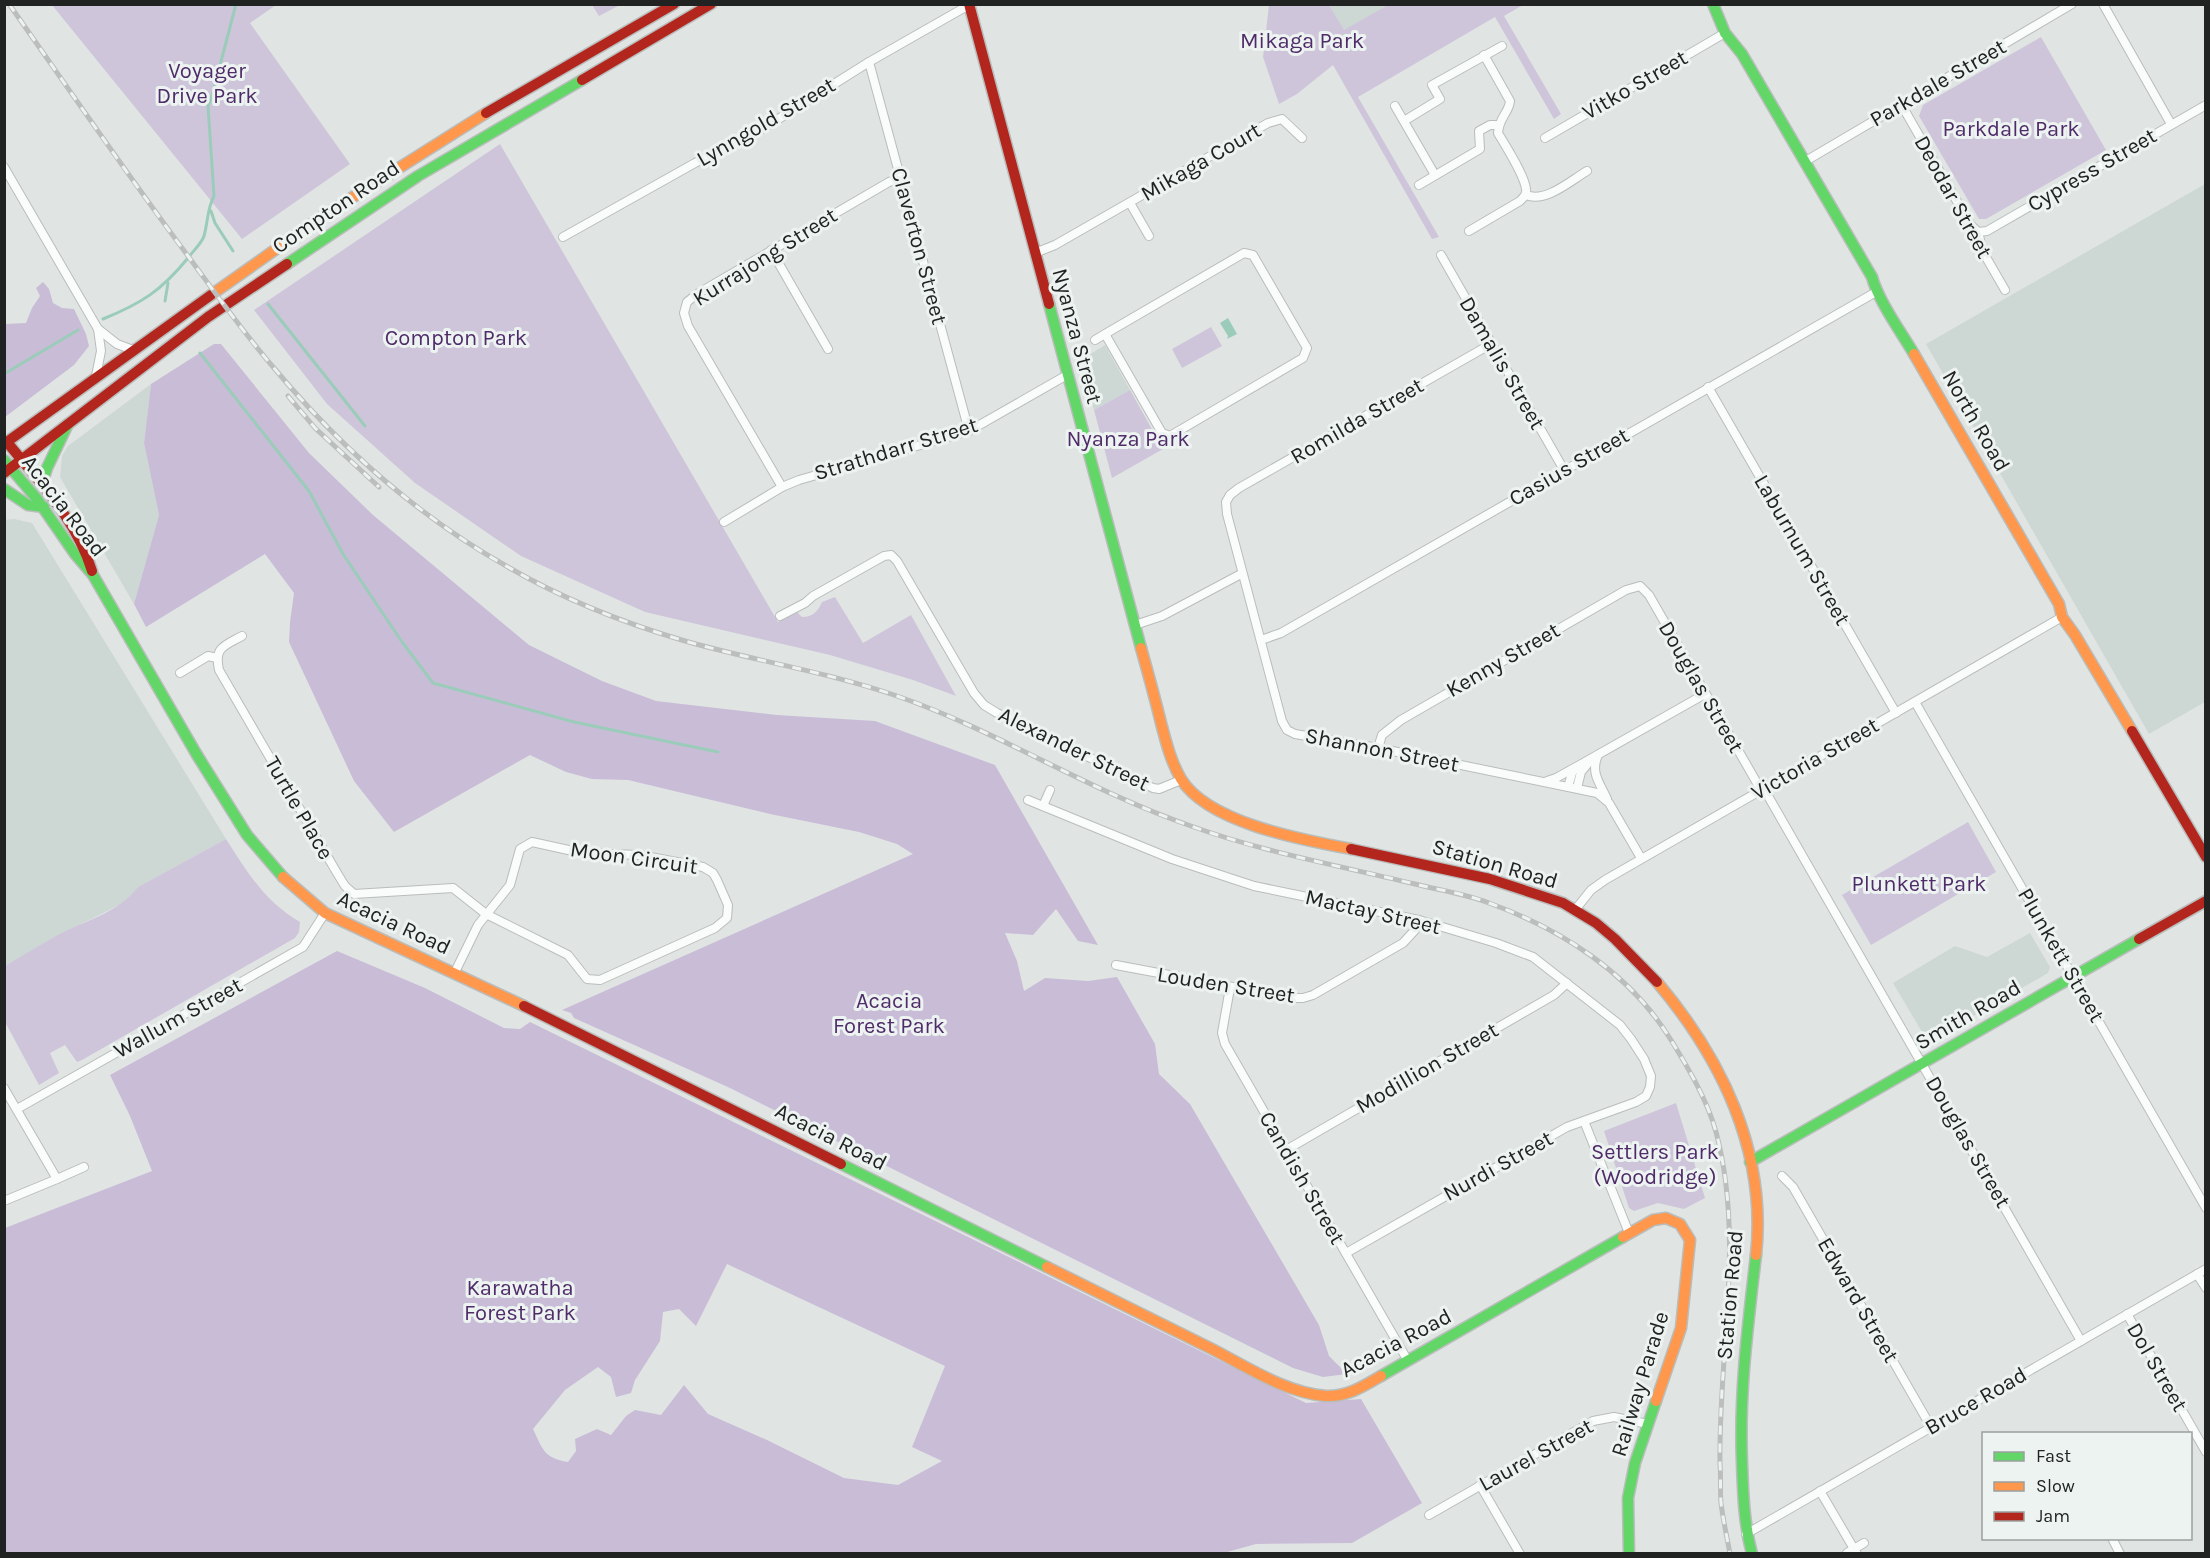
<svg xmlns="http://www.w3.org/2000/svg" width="2210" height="1558" viewBox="0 0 2210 1558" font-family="Karla,sans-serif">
  <rect width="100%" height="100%" fill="#e0e5e3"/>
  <g fill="#cdd7d4">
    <path d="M1329,5H1388L1344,31Z"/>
    <path d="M2205,184V702L2149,734L1926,344Z"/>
    <path d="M1105,345L1130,390L1094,410L1081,360Z"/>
    <path d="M151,384L144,443L159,515L134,604L60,477L62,456L68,446Z"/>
    <path d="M14,519L32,523L226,839L138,887L131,897L119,905L59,935L5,966L4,520Z"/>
    <path d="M2030,933L2050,967L2048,973L1935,1038L1925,1037L1893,983L1955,946L1987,957Z"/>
  </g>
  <g fill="#cec5da">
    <path d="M52,5H276L250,23L350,164L242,239Z"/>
    <path d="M592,5H620L599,16Z"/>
    <path d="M1269,5H1329L1344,30L1388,5H1523L1504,16L1561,114L1554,119L1495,17L1358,97L1439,237L1432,239L1333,65L1297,94L1279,104L1263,57Z"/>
    <path d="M2041,37L2106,150L1986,219H1979L1919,116L1923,105Z"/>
    <path d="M500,144L778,622L796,611L802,617C813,617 818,611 822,602L835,597L863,643L911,615L956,696L913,680L830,655L645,612L521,556L415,483L327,404L254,310Z"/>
    <path d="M1211,327L1222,346L1182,368L1172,349Z"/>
    <path d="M1130,390L1163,449L1112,478L1094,410Z"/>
    <path d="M1968,822L1996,872L1871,945L1842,895Z"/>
    <path d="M226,839C248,873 264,901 300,922L299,932L295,938L82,1060L77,1062L65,1045L50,1053L59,1073L39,1085L5,1022V966C22,956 40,945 58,935C84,921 120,912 138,887Z"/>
    <path d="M1676,1103L1705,1198L1684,1209L1658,1203L1634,1211L1629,1208L1604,1131Z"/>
  </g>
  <g fill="#c9bcd7" fill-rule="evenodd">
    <path d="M43,282L49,289L53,303L62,308L74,309L86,334L89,346L74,365L5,417V324L26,323L32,308L40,296L36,288Z"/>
    <path d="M214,344H221L309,453L373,515L529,645L602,681L656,701L777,715L875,721L995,765L1098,945L1078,941L1056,909L1033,935L1005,933L1017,961L1024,991L1045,978L1088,981L1117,977L1155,1044L1159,1074L1190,1104L1319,1325L1329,1356L1347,1374L1323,1377L1293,1368L730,1088L574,1018L571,1013L562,1010L913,854L897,844L859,832L770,814L628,780L592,779L566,772L530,755L394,832L354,781L289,642L290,622L294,593L265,554L146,627L134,604L159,515L144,443L151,384Z"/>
    <path d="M337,951L425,988L504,1028L520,1029L530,1022L1306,1403L1361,1399L1422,1503L1352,1543L1256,1544L1220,1554H5V1228L152,1171L130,1116L110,1075ZM727,1264L945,1366L912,1447L942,1461L898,1485L844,1478L767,1440L708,1414L684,1385L661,1415L635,1410L626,1416L611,1435L597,1429L575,1439L576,1451L568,1462C544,1458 543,1450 533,1429L565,1390L598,1367L611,1377L616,1397L631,1393L635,1380L660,1341L663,1312L679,1309L696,1326Z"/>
  </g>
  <path fill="#9bccba" d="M1228,318L1237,334L1227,339L1228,336L1220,323Z"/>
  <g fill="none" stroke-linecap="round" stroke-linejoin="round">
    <g stroke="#9bccba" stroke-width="3">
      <path d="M211,211L215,223L233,251"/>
      <path d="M165,301L168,283"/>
      <path d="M268,304L365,426"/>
      <path d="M103,319C142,303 161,291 188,258C193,251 202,243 204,236C208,222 207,209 214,196L208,106L212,96L236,4"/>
      <path d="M200,353L309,491L343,554L402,642L433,683L574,722L718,752"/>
      <path d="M4,374L78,330"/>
    </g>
    <g stroke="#b9bdbb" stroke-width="10">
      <g id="street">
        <path d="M2103,4L2171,124"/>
        <path d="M869,62L969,431"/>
        <path d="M1901,104L1970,224L1978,232L1983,252L2005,290"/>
        <path d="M1395,106L1435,175"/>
        <path d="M1404,121L1440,99L1432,85L1502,46"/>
        <path d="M1545,138L1725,33"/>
        <path d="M1804,162L2072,4"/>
        <path d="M4,167L98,329L101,351L96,376"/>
        <path d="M1419,185L1480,149L1479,131L1490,125H1498"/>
        <path d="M1526,195C1546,203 1570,181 1587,171"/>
        <path d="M1130,203L1149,236"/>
        <path d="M1469,231L1520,201C1524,197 1527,194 1526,189C1524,174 1506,147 1498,133C1499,117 1509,113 1510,101L1484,55"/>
        <path d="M1978,232L1987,231L2206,105"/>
        <path d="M563,237L695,163L764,128L869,62L969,5"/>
        <path d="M771,250L828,349"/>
        <path d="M1035,253L1055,245L1268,123L1282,119L1302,138"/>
        <path d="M1441,255L1564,470"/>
        <path d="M98,329L117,344L133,350"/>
        <path d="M1095,340L1105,334L1244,253L1253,255L1307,348L1303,358L1170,436L1162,433L1105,334"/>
        <path d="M1491,344L1239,488L1230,495L1226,502L1227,514L1282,721L1287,730L1295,734L1378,748L1597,793L1609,803L1641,858"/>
        <path d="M1708,387L1896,713"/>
        <path d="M782,487L688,326L684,313L687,302L697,294L889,182L900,178"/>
        <path d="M724,522L782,487L799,480L969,431L1067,375"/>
        <path d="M780,616L805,603L813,596L884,556L891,555L897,561L974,693L984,705L997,713L1153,788L1159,789L1181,780"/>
        <path d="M1135,625L1162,616L1241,574"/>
        <path d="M242,636C224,646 214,647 219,670L337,873L345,886L354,894L453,888L486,914L568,955L587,979L600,980L715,928L727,918L728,905L717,880L713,873L703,867L640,855L582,853L532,842L520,849L510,885L478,925L454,974"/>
        <path d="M1261,640L1281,633L1876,292"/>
        <path d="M180,673L208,656L217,658"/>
        <path d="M1915,702L2206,1208"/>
        <path d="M1378,748L1382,735L1401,720L1626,590L1640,586L1649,595L1761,790"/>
        <path d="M1598,755C1590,773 1600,783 1607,799"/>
        <path d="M1547,781L1556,778L1574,768"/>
        <path d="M1568,787L1572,773L1576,767L1705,694"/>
        <path d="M1577,788L1581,772L1590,761"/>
        <path d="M1764,789L2081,1341"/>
        <path d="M1028,800L1172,859L1254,886L1419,920L1496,943L1533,957L1620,1025L1631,1039L1644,1059L1651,1076L1650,1087L1646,1096L1636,1102L1567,1127L1346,1253"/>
        <path d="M1043,806L1050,790"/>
        <path d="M1575,910L1591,890L1605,880L2062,617"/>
        <path d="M1116,965L1292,998H1303L1313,995L1403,943L1415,930L1419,920"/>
        <path d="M1230,988L1222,1033L1225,1044L1408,1361"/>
        <path d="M4,1088L57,1179L4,1201"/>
        <path d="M17,1109L303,947L325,913"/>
        <path d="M1584,1121L1629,1233"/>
        <path d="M1286,1150L1554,995L1567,983"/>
        <path d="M1782,1176L1793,1187L1931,1427"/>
        <path d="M57,1179L84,1167"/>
        <path d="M2197,1274L2206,1288"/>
        <path d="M2127,1314L2206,1452"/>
        <path d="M1480,1485L1520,1554"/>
        <path d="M1820,1491L1857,1554"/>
        <path d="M1429,1515L1593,1421L1614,1417L1648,1424"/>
        <path d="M1746,1534L2206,1269"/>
        <path d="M2112,1538L2120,1554"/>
        <path d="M1847,1553L1864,1543"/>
      </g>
    </g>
    <g stroke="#b9bdbb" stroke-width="13">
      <g id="fast">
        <path d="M1713,4L1725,33L1742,54L1872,277C1878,300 1901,332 1914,354"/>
        <path d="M287,264L418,176L582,80"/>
        <path d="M1049,304L1141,648"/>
        <path d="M4,460L37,499L75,554L93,575L197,755L247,835L283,877"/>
        <path d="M42,484L47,468L68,424"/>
        <path d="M4,489L28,505L44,507"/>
        <path d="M1750,1162L2139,939"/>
        <path d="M841,1164L1047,1267"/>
        <path d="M1381,1376L1623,1237"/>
        <path d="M1629,1554L1628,1498L1635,1463L1656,1401"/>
        <path d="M1752,1554C1744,1524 1743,1493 1742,1462C1739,1392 1748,1325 1756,1255"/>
      </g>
    </g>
    <g stroke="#b9bdbb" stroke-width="13">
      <g id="slow">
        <path d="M211,295L323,216L486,113"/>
        <path d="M1914,354L2059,604L2062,617L2075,635L2132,731"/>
        <path d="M1141,648C1148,673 1155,698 1161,723C1166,742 1171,762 1181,779C1208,823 1303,840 1351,849"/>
        <path d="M283,877L325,913L524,1006"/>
        <path d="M1657,982C1722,1059 1767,1152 1756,1255"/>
        <path d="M1623,1237L1653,1220L1666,1218L1680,1224L1690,1240L1681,1328L1656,1401"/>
        <path d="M1047,1267C1102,1294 1157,1322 1212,1349C1247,1367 1286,1393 1326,1396C1347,1397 1364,1386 1381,1376"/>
      </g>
    </g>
    <g stroke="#b9bdbb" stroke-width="13">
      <g id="jam">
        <path d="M969,4L1049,304"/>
        <path d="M582,80L711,4"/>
        <path d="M486,113L674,4"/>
        <path d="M7,442C40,483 76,519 92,571"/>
        <path d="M4,444L211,295"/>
        <path d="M4,473L208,317L287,264"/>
        <path d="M2132,731L2206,857"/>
        <path d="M1351,849L1490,879L1563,903L1596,923L1615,939L1657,982"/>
        <path d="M2139,939L2206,901"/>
        <path d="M524,1006L841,1164"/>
      </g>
    </g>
    <use href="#street" stroke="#fafbfb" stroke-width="8"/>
    <use href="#fast" stroke="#63d668" stroke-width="10"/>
    <use href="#slow" stroke="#ff974d" stroke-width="10"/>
    <use href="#jam" stroke="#b3261e" stroke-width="10"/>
    <g stroke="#bcbdbd" stroke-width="5">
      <g id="rail">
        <path d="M9,4C68,88 126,173 188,256C216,294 243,332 274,368C340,447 419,517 508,567C563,599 624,623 685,641C755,661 828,672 897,696C998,731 1089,791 1191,826C1263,852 1340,866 1415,884C1439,890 1466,894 1489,903C1561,929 1630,973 1671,1040C1688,1068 1707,1099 1716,1132C1745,1240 1718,1354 1720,1464C1721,1477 1720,1490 1721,1503C1723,1520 1727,1537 1730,1554"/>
        <path d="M288,396L315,428L379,487"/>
      </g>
    </g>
    <use href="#rail" stroke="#ecf3f0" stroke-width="3" stroke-dasharray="9" stroke-linecap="butt"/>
  </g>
  <g text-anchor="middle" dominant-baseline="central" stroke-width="6" stroke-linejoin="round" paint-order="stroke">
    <g font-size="22" fill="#4f2b69" stroke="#ecf3f0">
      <text x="1302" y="41">Mikaga Park</text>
      <text x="207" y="71">Voyager<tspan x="207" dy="25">Drive Park</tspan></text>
      <text x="2011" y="129">Parkdale Park</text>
      <text x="456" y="338">Compton Park</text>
      <text x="1128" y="439">Nyanza Park</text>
      <text x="1919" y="884">Plunkett Park</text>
      <text x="889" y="1001">Acacia<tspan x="889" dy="25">Forest Park</tspan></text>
      <text x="1655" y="1152">Settlers Park<tspan x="1655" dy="25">(Woodridge)</tspan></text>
      <text x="520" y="1288">Karawatha<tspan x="520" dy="25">Forest Park</tspan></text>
    </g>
    <g font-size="22" fill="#202322" stroke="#ecf3f0">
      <text transform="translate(1938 83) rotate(-30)">Parkdale Street</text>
      <text transform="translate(1635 85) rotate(-30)">Vitko Street</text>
      <text transform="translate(766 122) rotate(-30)">Lynngold Street</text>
      <text transform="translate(1201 162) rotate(-30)">Mikaga Court</text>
      <text transform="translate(2092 170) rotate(-30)">Cypress Street</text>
      <text transform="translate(1953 197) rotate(61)">Deodar Street</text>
      <text transform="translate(336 207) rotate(-34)">Compton Road</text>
      <text transform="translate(919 246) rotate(75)">Claverton Street</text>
      <text transform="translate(765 257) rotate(-32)">Kurrajong Street</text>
      <text transform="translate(1077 336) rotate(75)">Nyanza Street</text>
      <text transform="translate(1502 363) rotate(60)">Damalis Street</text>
      <text transform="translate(1357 421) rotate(-30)">Romilda Street</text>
      <text transform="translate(1976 421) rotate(60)">North Road</text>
      <text transform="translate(896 449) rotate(-17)">Strathdarr Street</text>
      <text transform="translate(1569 467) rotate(-30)">Casius Street</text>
      <text transform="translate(64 506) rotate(52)">Acacia Road</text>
      <text transform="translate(1802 550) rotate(60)">Laburnum Street</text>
      <text transform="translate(1503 660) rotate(-30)">Kenny Street</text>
      <text transform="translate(1701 687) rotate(60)">Douglas Street</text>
      <text transform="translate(1074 749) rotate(26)">Alexander Street</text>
      <text transform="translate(1382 750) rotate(11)">Shannon Street</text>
      <text transform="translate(1815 759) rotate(-30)">Victoria Street</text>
      <text transform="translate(299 808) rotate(60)">Turtle Place</text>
      <text transform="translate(634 858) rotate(8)">Moon Circuit</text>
      <text transform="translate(1495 864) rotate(16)">Station Road</text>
      <text transform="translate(1373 912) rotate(13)">Mactay Street</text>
      <text transform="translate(394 923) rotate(25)">Acacia Road</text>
      <text transform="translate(2061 955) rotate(60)">Plunkett Street</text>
      <text transform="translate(1226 985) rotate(9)">Louden Street</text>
      <text transform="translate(1968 1015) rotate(-30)">Smith Road</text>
      <text transform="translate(178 1018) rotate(-29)">Wallum Street</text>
      <text transform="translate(1427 1068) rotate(-30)">Modillion Street</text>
      <text transform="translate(831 1137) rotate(27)">Acacia Road</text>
      <text transform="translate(1968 1142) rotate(60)">Douglas Street</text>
      <text transform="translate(1498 1166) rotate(-29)">Nurdi Street</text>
      <text transform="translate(1302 1178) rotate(60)">Candish Street</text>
      <text transform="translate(1730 1295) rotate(-85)">Station Road</text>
      <text transform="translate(1858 1300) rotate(60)">Edward Street</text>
      <text transform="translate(1396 1343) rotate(-28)">Acacia Road</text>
      <text transform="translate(2157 1367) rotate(60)">Dol Street</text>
      <text transform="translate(1640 1384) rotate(-73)">Railway Parade</text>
      <text transform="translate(1976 1401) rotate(-30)">Bruce Road</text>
      <text transform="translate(1536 1455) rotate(-29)">Laurel Street</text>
    </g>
  </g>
  <rect width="2210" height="1558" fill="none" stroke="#202322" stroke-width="12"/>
  <rect x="1982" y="1432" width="210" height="108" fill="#ecf3f0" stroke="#9aa09e" stroke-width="1.5"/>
  <rect x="1994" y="1452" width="30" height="9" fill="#63d668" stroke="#9aa09e" stroke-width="1.5"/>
  <text x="2036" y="1462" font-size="18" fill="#202322">Fast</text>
  <rect x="1994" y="1482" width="30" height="9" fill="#ff974d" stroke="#9aa09e" stroke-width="1.5"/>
  <text x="2036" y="1492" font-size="18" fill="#202322">Slow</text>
  <rect x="1994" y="1512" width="30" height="9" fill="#b3261e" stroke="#9aa09e" stroke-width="1.5"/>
  <text x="2036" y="1522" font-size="18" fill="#202322">Jam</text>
</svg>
